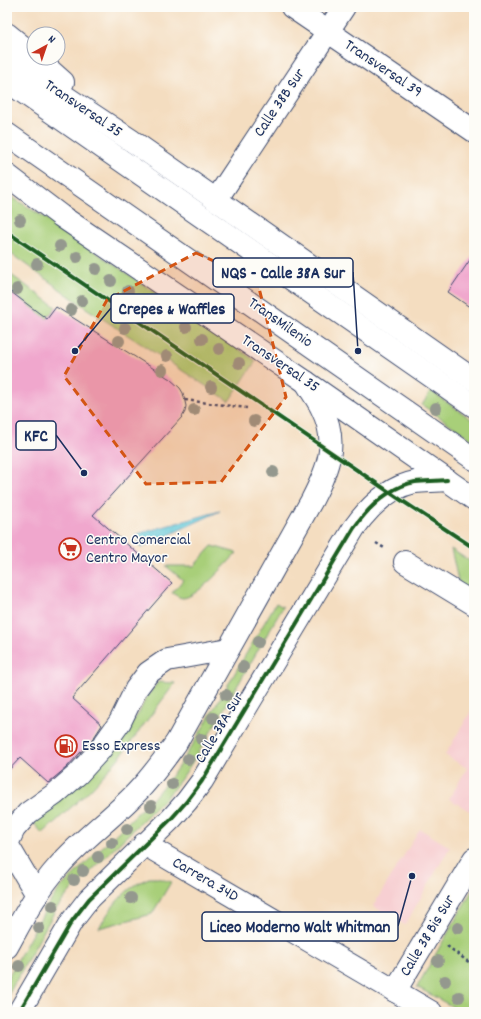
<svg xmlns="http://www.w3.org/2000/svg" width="481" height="1019" viewBox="0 0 481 1019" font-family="Dekko,sans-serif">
  <rect width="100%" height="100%" fill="#fdfcf7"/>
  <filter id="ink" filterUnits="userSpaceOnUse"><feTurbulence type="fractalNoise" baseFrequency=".025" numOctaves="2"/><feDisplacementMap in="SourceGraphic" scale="8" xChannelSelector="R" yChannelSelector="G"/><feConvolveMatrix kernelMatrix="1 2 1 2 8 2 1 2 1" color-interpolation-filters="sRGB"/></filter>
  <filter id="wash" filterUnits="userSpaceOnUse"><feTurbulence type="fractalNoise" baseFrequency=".012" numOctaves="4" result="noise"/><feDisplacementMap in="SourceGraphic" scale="16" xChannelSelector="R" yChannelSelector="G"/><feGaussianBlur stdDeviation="0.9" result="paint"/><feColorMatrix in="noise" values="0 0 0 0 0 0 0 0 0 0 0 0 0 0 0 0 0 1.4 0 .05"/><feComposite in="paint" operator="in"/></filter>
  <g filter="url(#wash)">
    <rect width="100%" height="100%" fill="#f4ddc0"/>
    <g fill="#f7cfd2">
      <path d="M474,706V811L473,813L449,799L467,768L445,755Z"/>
      <path d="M420,829L450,847L405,925L373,906Z"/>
    </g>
    <g fill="#a8cf79" stroke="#627f6c">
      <path d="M7,194L47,219L256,361L229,401L86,308L7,251Z"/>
      <path d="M7,272L56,307L47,319L7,289Z"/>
      <path d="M431,391L474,421V441L422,405Z"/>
      <path d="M212,546L237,553C226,564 198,597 183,598C179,598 176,595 172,593L183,580L166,566H194Z"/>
      <path d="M451,549L474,564V594L459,585Z"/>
      <path d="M276,603L283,607L203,745L184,775L171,792L156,807L68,894L56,909L7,997V979L48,905L60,888L154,797L176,770L195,741Z"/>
      <path d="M158,682L175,683L119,758L90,790L42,834L34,823L119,741L139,713L146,698Z"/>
      <path d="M149,878H157L171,882L152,914L99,928C112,906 124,888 149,878Z"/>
      <path d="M474,887V1012H462L417,987Z"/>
    </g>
    <path fill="#5bc5d6" stroke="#3b7a9a" d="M220,511L141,548L137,534Z"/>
    <g id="blocks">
      <g fill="#f0a7cd">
        <path d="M474,254V310L448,292Z"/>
        <path d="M7,289L47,319L56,307L170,379L180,388L183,393L186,406L185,412L182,417L93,515L172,583L72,698L102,725L93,739L66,768L48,783L20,758L7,772Z"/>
      </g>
    </g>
  </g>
  <g filter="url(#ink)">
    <use href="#blocks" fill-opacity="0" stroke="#3c496d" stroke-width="1"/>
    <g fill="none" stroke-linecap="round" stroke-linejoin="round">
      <g stroke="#3c496d" stroke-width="24">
        <g id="minor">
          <path d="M292,7L474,131"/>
          <path d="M7,81L474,406"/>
          <path d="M7,134L474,459"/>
          <path d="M216,200L344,7"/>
          <path d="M405,562L474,604"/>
          <path d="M144,844L431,1012"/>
          <path d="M37,895L7,844L14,829L28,813L55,794L78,774L100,750L120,722L136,689L148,673L167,660L228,649"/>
          <path d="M7,947C22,920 37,890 58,867C81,840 111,819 136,793C151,778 163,761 176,743L312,500C328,469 339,443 322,409C318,400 311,391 306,382"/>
          <path d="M395,991L474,859"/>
          <path d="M19,1012L72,921L89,899L171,819L187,801L202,781L354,528C369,507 389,487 415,482C426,481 436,481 447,480"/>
        </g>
      </g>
      <g stroke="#3c496d" stroke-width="24">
        <g id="highway">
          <path d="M7,34L34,56"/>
          <path d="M7,58L132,141L474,380"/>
          <path d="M36,58L63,82"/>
          <path d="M7,175L61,216L306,382L474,499"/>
        </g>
      </g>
      <g stroke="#3c496d" stroke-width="2.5" stroke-dasharray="3 3" stroke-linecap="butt">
        <path d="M185,400L247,408"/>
        <path d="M376,543L386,549"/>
        <path d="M447,946L474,966"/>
      </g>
      <use href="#minor" stroke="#fff" stroke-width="22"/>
      <use href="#highway" stroke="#fff" stroke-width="22"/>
      <g stroke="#fdfcf7" stroke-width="6">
        <g id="cycleway">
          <path d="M7,232L401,500L474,548"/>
          <path d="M19,1012L72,921L89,899L171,819L187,801L202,781L354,528C369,507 389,487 415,482C426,481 436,481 447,480"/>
        </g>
      </g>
      <use href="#cycleway" stroke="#1b5e20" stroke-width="4"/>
    </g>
    <g fill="#94988e">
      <circle cx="20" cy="220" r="6"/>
      <circle cx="60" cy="246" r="6"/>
      <circle cx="77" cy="257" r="6"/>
      <circle cx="37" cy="264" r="6"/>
      <circle cx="96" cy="269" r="6"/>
      <circle cx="111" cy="281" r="6"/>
      <circle cx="17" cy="289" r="6"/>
      <circle cx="128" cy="291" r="6"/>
      <circle cx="82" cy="301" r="6"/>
      <circle cx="71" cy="310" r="6"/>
      <circle cx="169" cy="317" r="6"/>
      <circle cx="186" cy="327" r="6"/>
      <circle cx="125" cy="328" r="6"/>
      <circle cx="202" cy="339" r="6"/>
      <circle cx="119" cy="341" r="6"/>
      <circle cx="219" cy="349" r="6"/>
      <circle cx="167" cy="356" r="6"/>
      <circle cx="239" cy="363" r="6"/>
      <circle cx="162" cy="370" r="6"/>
      <circle cx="211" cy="387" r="6"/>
      <circle cx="436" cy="408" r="6"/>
      <circle cx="194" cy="410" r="6"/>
      <circle cx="254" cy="421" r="6"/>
      <circle cx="273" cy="472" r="6"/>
      <circle cx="258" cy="642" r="6"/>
      <circle cx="243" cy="667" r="6"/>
      <circle cx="226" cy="695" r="6"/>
      <circle cx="213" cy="718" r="6"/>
      <circle cx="201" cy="739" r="6"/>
      <circle cx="188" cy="759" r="6"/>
      <circle cx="172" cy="784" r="6"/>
      <circle cx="151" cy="806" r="6"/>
      <circle cx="127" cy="829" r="6"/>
      <circle cx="112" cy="843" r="6"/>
      <circle cx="98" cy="857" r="6"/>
      <circle cx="83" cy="871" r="6"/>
      <circle cx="74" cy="880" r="6"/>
      <circle cx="131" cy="898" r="6"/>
      <circle cx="53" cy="906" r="6"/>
      <circle cx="39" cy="928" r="6"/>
      <circle cx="458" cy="928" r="6"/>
      <circle cx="438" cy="961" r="6"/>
      <circle cx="19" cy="966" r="6"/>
      <circle cx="445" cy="981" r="6"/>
      <circle cx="459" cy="997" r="6"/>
    </g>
  </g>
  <path fill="#d45514" fill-opacity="0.2" stroke="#d45514" stroke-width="3" stroke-dasharray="8 5" stroke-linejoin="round" d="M196,253L257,280L286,397L221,482L146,484L64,376L107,300Z"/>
  <defs>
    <g id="supermarket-ring" transform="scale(1.15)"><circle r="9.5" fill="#fdfcf7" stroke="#c8321e" stroke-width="1.5"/><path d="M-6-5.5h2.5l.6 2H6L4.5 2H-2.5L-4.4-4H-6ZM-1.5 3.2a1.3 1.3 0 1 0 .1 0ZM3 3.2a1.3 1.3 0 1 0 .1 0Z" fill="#c8321e"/></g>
    <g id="fuel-ring" transform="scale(1.15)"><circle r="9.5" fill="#fdfcf7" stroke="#c8321e" stroke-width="1.5"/><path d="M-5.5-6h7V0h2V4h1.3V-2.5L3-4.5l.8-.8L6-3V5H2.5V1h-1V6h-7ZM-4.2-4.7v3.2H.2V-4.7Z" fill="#c8321e"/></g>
  </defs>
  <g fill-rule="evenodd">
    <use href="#supermarket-ring" x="70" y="549"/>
    <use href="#fuel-ring" x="66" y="746"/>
  </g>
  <g text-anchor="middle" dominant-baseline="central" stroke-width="3" stroke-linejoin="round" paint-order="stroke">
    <g font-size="16" fill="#1b2f5e" stroke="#fdfcf7">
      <text transform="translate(383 69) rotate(34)">Transversal 39</text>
      <text transform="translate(280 103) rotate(-56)">Calle 38B Sur</text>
      <text transform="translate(83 109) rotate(34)">Transversal 35</text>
      <text transform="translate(280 323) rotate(35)">TransMilenio</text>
      <text transform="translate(280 364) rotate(34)">Transversal 35</text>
      <text transform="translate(220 728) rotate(-59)">Calle 38A Sur</text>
      <text transform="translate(205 880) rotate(30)">Carrera 34D</text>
      <text transform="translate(428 936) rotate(-59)">Calle 38 Bis Sur</text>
    </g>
    <g font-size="16" fill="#1b2f5e" stroke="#fdfcf7" text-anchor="start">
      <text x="86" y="540">Centro Comercial<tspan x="86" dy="18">Centro Mayor</tspan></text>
      <text x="82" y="746">Esso Express</text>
    </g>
  </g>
  <path fill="none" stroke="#1b2f5e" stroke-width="1.5" d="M358 351L353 272M75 351L111 308M84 473L56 435M412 876L398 926"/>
  <g fill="#1b2f5e" stroke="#fdfcf7" stroke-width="1.5">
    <circle cx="358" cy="351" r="4"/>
    <circle cx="75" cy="351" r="4"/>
    <circle cx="84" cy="473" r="4"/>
    <circle cx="412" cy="876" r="4"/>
  </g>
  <g fill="#fdfcf7" stroke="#1b2f5e" stroke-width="1.5">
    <rect x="213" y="258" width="140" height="29" rx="4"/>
    <rect x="111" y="294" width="123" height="29" rx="4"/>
    <rect x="16" y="421" width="40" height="29" rx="4"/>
    <rect x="202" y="912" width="196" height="29" rx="4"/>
  </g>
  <g font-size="17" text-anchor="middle" font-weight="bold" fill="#1b2f5e">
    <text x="283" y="278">NQS - Calle 38A Sur</text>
    <text x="172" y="314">Crepes &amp; Waffles</text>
    <text x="36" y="441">KFC</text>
    <text x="300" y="932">Liceo Moderno Walt Whitman</text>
  </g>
  <rect width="481" height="1019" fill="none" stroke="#fdfcf7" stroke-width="24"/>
  <g transform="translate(46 46) rotate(40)"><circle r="19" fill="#fdfcf7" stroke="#a3aaba"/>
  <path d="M0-3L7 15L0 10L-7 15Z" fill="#c8321e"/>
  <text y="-6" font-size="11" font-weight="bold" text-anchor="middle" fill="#1b2f5e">N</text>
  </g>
</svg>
